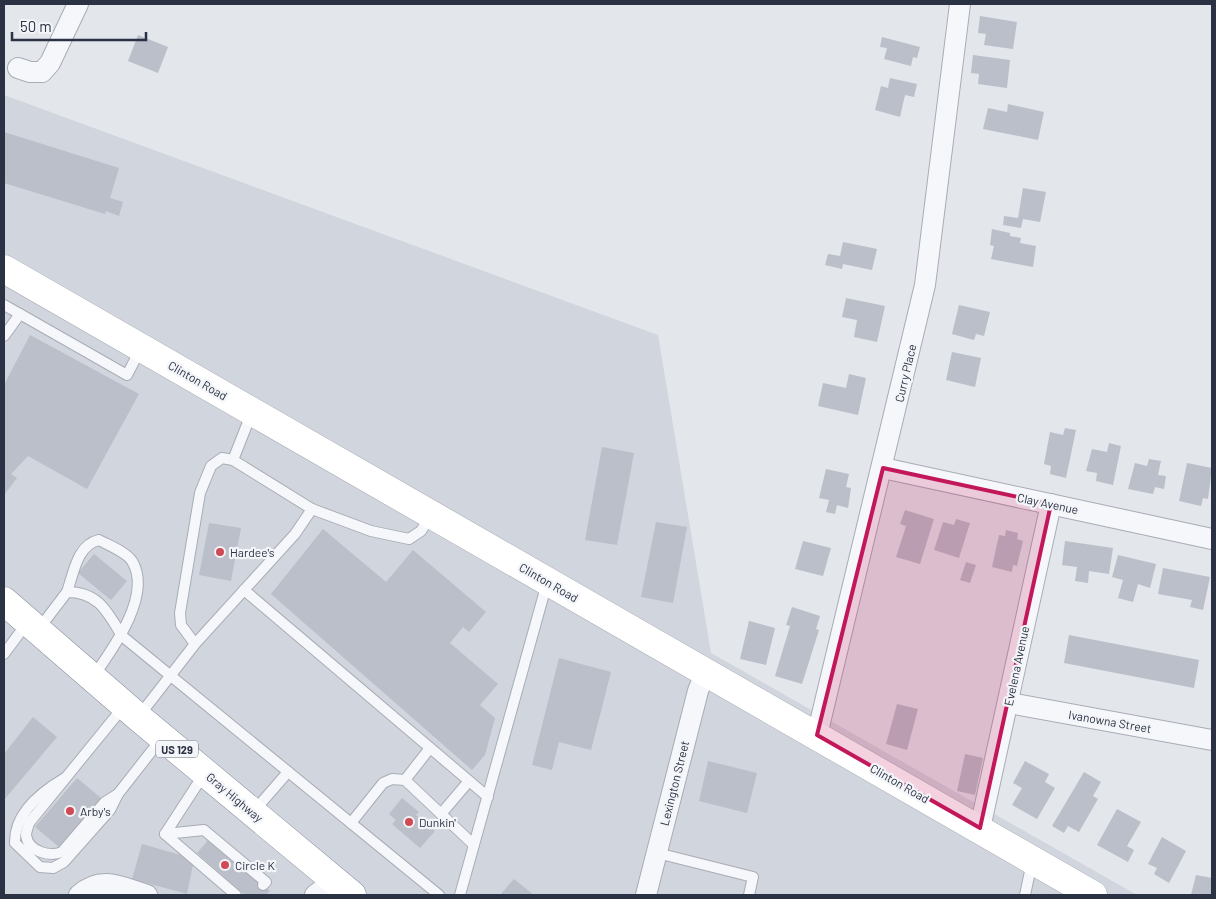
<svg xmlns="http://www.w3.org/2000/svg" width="1216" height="899" viewBox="0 0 1216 899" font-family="Barlow,sans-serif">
  <rect width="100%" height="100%" fill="#e3e6eb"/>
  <path fill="#d1d5dd" d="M4,95L658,335L711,653L1137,895H4Z"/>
  <g fill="#babfc9">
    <path d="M980,16L1017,22L1013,49L984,45L986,34L978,33Z"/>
    <path d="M138,35L168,47L158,73L128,61Z"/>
    <path d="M882,37L920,47L917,58L913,57L911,66L884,59L887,48L880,47Z"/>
    <path d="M973,55L1010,60L1007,88L978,84L979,74L971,73Z"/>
    <path d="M890,78L917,84L914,97L905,95L900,117L875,110L881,86L888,88Z"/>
    <path d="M1008,104L1044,112L1038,140L983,129L988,108L1007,112Z"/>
    <path d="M4,132L119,168L110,198L123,202L119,216L106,211L105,214L4,183Z"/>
    <path d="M1023,188L1046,192L1040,222L1023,219L1021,228L1003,225L1004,216L1018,218Z"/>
    <path d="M992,229L1010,233V236L1021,238L1020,243L1036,246L1033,267L991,259L994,246L990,245Z"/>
    <path d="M843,242L877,249L872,270L843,264L842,269L825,265L828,254L840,256Z"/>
    <path d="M846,298L885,306L877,342L854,337L857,320L842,317Z"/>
    <path d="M959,305L990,312L984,336L976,334L974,340L952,334Z"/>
    <path d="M30,335L139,394L87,489L28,456L11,474L17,478L4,495V385Z"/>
    <path d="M952,352L981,358L975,387L946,380Z"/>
    <path d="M849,374L866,378L858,415L818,406L823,383L846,388Z"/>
    <path d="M1065,428L1076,430L1066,478L1050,474L1051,466L1044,464L1050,432L1063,435Z"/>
    <path d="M1109,443L1121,446L1113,485L1096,481L1097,473L1086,471L1092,449L1107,452Z"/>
    <path d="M602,447L634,453L617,545L585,540Z"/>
    <path d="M1149,459L1161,461L1158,475L1166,476L1164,489L1155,487L1153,494L1128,489L1135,463L1147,466Z"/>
    <path d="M1187,463L1212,468L1208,499L1203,498L1201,506L1179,501Z"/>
    <path d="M826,469L849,474L846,487L851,488L848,508L837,505L835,514L826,512L829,500L819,498Z"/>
    <path d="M905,510L934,519L920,564L896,557L906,526L900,524Z"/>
    <path d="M956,519L970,523L959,558L934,550L943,522L954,525Z"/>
    <path d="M656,522L687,527L673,603L641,597Z"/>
    <path d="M209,523L241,528L231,581L199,575Z"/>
    <path d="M323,529L386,582L413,550L486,612L469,632L463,627L450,643L498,684L480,705L495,718L485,755L472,770L271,594Z"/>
    <path d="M1006,530L1018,533L1017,539L1023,541L1017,566L1013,565L1012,572L992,567L999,535L1005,536Z"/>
    <path d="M803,541L831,548L823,576L795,569Z"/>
    <path d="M1065,541L1113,548L1109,574L1089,571L1088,583L1075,581L1077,567L1062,565Z"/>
    <path d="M94,554L127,581L111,600L78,573Z"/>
    <path d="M1118,555L1156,564L1150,588L1138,584L1133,602L1118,598L1123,580L1112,577Z"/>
    <path d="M966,562L976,565L970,583L960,580Z"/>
    <path d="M1163,568L1210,577L1203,610L1190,607L1192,600L1158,594Z"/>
    <path d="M792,607L820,616L816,629L819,630L802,684L775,676L790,626L786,625Z"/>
    <path d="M749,621L775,628L766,665L740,659Z"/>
    <path d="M1069,635L1199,660L1194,688L1064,663Z"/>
    <path d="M559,658L611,672L591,750L559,742L552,770L532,765Z"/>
    <path d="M897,704L918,709L907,750L886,744Z"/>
    <path d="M33,717L57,737L4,800V754Z"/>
    <path d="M965,754L983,758L975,795L957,791Z"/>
    <path d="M708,761L757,773L747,813L699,801Z"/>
    <path d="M1025,761L1049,774L1045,782L1055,788L1037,819L1012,805L1022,788L1013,783Z"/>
    <path d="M1084,772L1101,782L1093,796L1098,799L1079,832L1068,826L1064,833L1052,826Z"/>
    <path d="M77,778L101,798L84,818L88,821L83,826L79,823L59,847L35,827Z"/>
    <path d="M402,798L419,812L416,815L435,831L420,848L392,824L396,820L389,814Z"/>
    <path d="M1117,809L1141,822L1127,846L1134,850L1128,862L1097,845Z"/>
    <path d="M1162,837L1186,851L1169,883L1154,874L1157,868L1148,864Z"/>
    <path d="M210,838L270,891L266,895H245L197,853Z"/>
    <path d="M142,844L191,858L193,865L187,894L132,879Z"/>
    <path d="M1196,875L1212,878V895H1191Z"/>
    <path d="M514,879L534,895H500Z"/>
  </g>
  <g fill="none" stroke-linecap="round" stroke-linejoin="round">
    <g stroke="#a8acb6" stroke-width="12">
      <g id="lane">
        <path d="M4,305L20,314L4,336"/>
        <path d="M20,314L127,375L140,350"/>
        <path d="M233,460L252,412"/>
        <path d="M312,509L371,531L409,539L421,531L431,515"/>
        <path d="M244,590L488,797"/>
        <path d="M67,592C74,572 77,545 99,540C108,545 126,552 132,561C153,595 112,650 93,677"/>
        <path d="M38,630L67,592C98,592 107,611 122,636L439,895"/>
        <path d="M4,654L27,623"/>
        <path d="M139,716L195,644L295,534L312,509L233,460L222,458L211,466L200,493L180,613L181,625L195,644"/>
        <path d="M204,774L165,834L236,895"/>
        <path d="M65,778C41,792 14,813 15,843L40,867L53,868L64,862L110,810L118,794L161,739"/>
        <path d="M405,780L430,748"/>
        <path d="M118,794L105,802L62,852C50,857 28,852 26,835C26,832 28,827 29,823L125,705"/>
        <path d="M254,811L288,772"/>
        <path d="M441,814L469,781"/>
        <path d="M351,823L383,783L392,779L405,780L474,845"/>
        <path d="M165,834L204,830L266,882L263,885"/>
        <path d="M657,853L753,877L749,895"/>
        <path d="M460,895L547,583"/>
        <path d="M1025,895L1032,862"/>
      </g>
    </g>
    <g stroke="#a8acb6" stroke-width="22">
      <g id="street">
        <path d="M18,68L30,72H42L50,63L78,4"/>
        <path d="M883,468L1212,539"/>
        <path d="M1009,703L1212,740"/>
        <path d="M817,735L925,285L960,4"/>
        <path d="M980,828L1051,504"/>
        <path d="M79,895C102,875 121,887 147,895"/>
        <path d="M315,895L335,880"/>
        <path d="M646,895L698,691L705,673"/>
      </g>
    </g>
    <g stroke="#a8acb6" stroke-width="29">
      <path id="secondary" d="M4,269L1093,895"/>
    </g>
    <g stroke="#8b92a2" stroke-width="29">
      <path id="highway" d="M4,601L138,717L352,895"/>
    </g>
    <use href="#lane" stroke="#f6f7fa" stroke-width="10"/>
    <use href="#street" stroke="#f6f7fa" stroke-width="20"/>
    <use href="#secondary" stroke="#fff" stroke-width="28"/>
    <use href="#highway" stroke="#fff" stroke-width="28"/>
  </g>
  <path fill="#c2185b" fill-opacity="0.2" stroke="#c2185b" stroke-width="4" stroke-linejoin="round" d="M883,468L1051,504L980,828L817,735Z"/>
  <g fill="#d04955" stroke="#f3f5f9" stroke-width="2">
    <circle cx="220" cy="552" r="5"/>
    <circle cx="70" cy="811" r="5"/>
    <circle cx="409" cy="822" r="5"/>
    <circle cx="225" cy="865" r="5"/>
  </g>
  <g text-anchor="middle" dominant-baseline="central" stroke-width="4.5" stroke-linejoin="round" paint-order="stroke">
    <rect fill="#f3f5f9" stroke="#676c7a" stroke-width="1" x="156" y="740.5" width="42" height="17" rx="4"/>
    <g font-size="11" font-weight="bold" fill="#2b3244">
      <text x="177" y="749">US 129</text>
    </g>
    <g font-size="12" fill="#2b3244" stroke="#f3f5f9">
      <text transform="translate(905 373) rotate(-77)">Curry Place</text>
      <text transform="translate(198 380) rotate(30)">Clinton Road</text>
      <text transform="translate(1048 503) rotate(12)">Clay Avenue</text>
      <text transform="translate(549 582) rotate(30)">Clinton Road</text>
      <text transform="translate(1016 666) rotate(-78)">Evelena Avenue</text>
      <text transform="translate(1110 721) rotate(10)">Ivanowna Street</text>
      <text transform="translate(674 783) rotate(-76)">Lexington Street</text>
      <text transform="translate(900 783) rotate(30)">Clinton Road</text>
      <text transform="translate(235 797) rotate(40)">Gray Highway</text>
    </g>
    <g font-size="12" fill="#2b3244" stroke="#f3f5f9" text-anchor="start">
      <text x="230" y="552">Hardee's</text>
      <text x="80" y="811">Arby's</text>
      <text x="419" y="822">Dunkin'</text>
      <text x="235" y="865">Circle K</text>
    </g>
  </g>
  <rect width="1216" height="899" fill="none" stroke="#2b3244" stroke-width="10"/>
  <path d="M12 32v8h134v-8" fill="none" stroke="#2b3244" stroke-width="2.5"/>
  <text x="20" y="32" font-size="15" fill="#2b3244" stroke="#f3f5f9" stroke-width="4" paint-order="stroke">50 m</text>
</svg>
